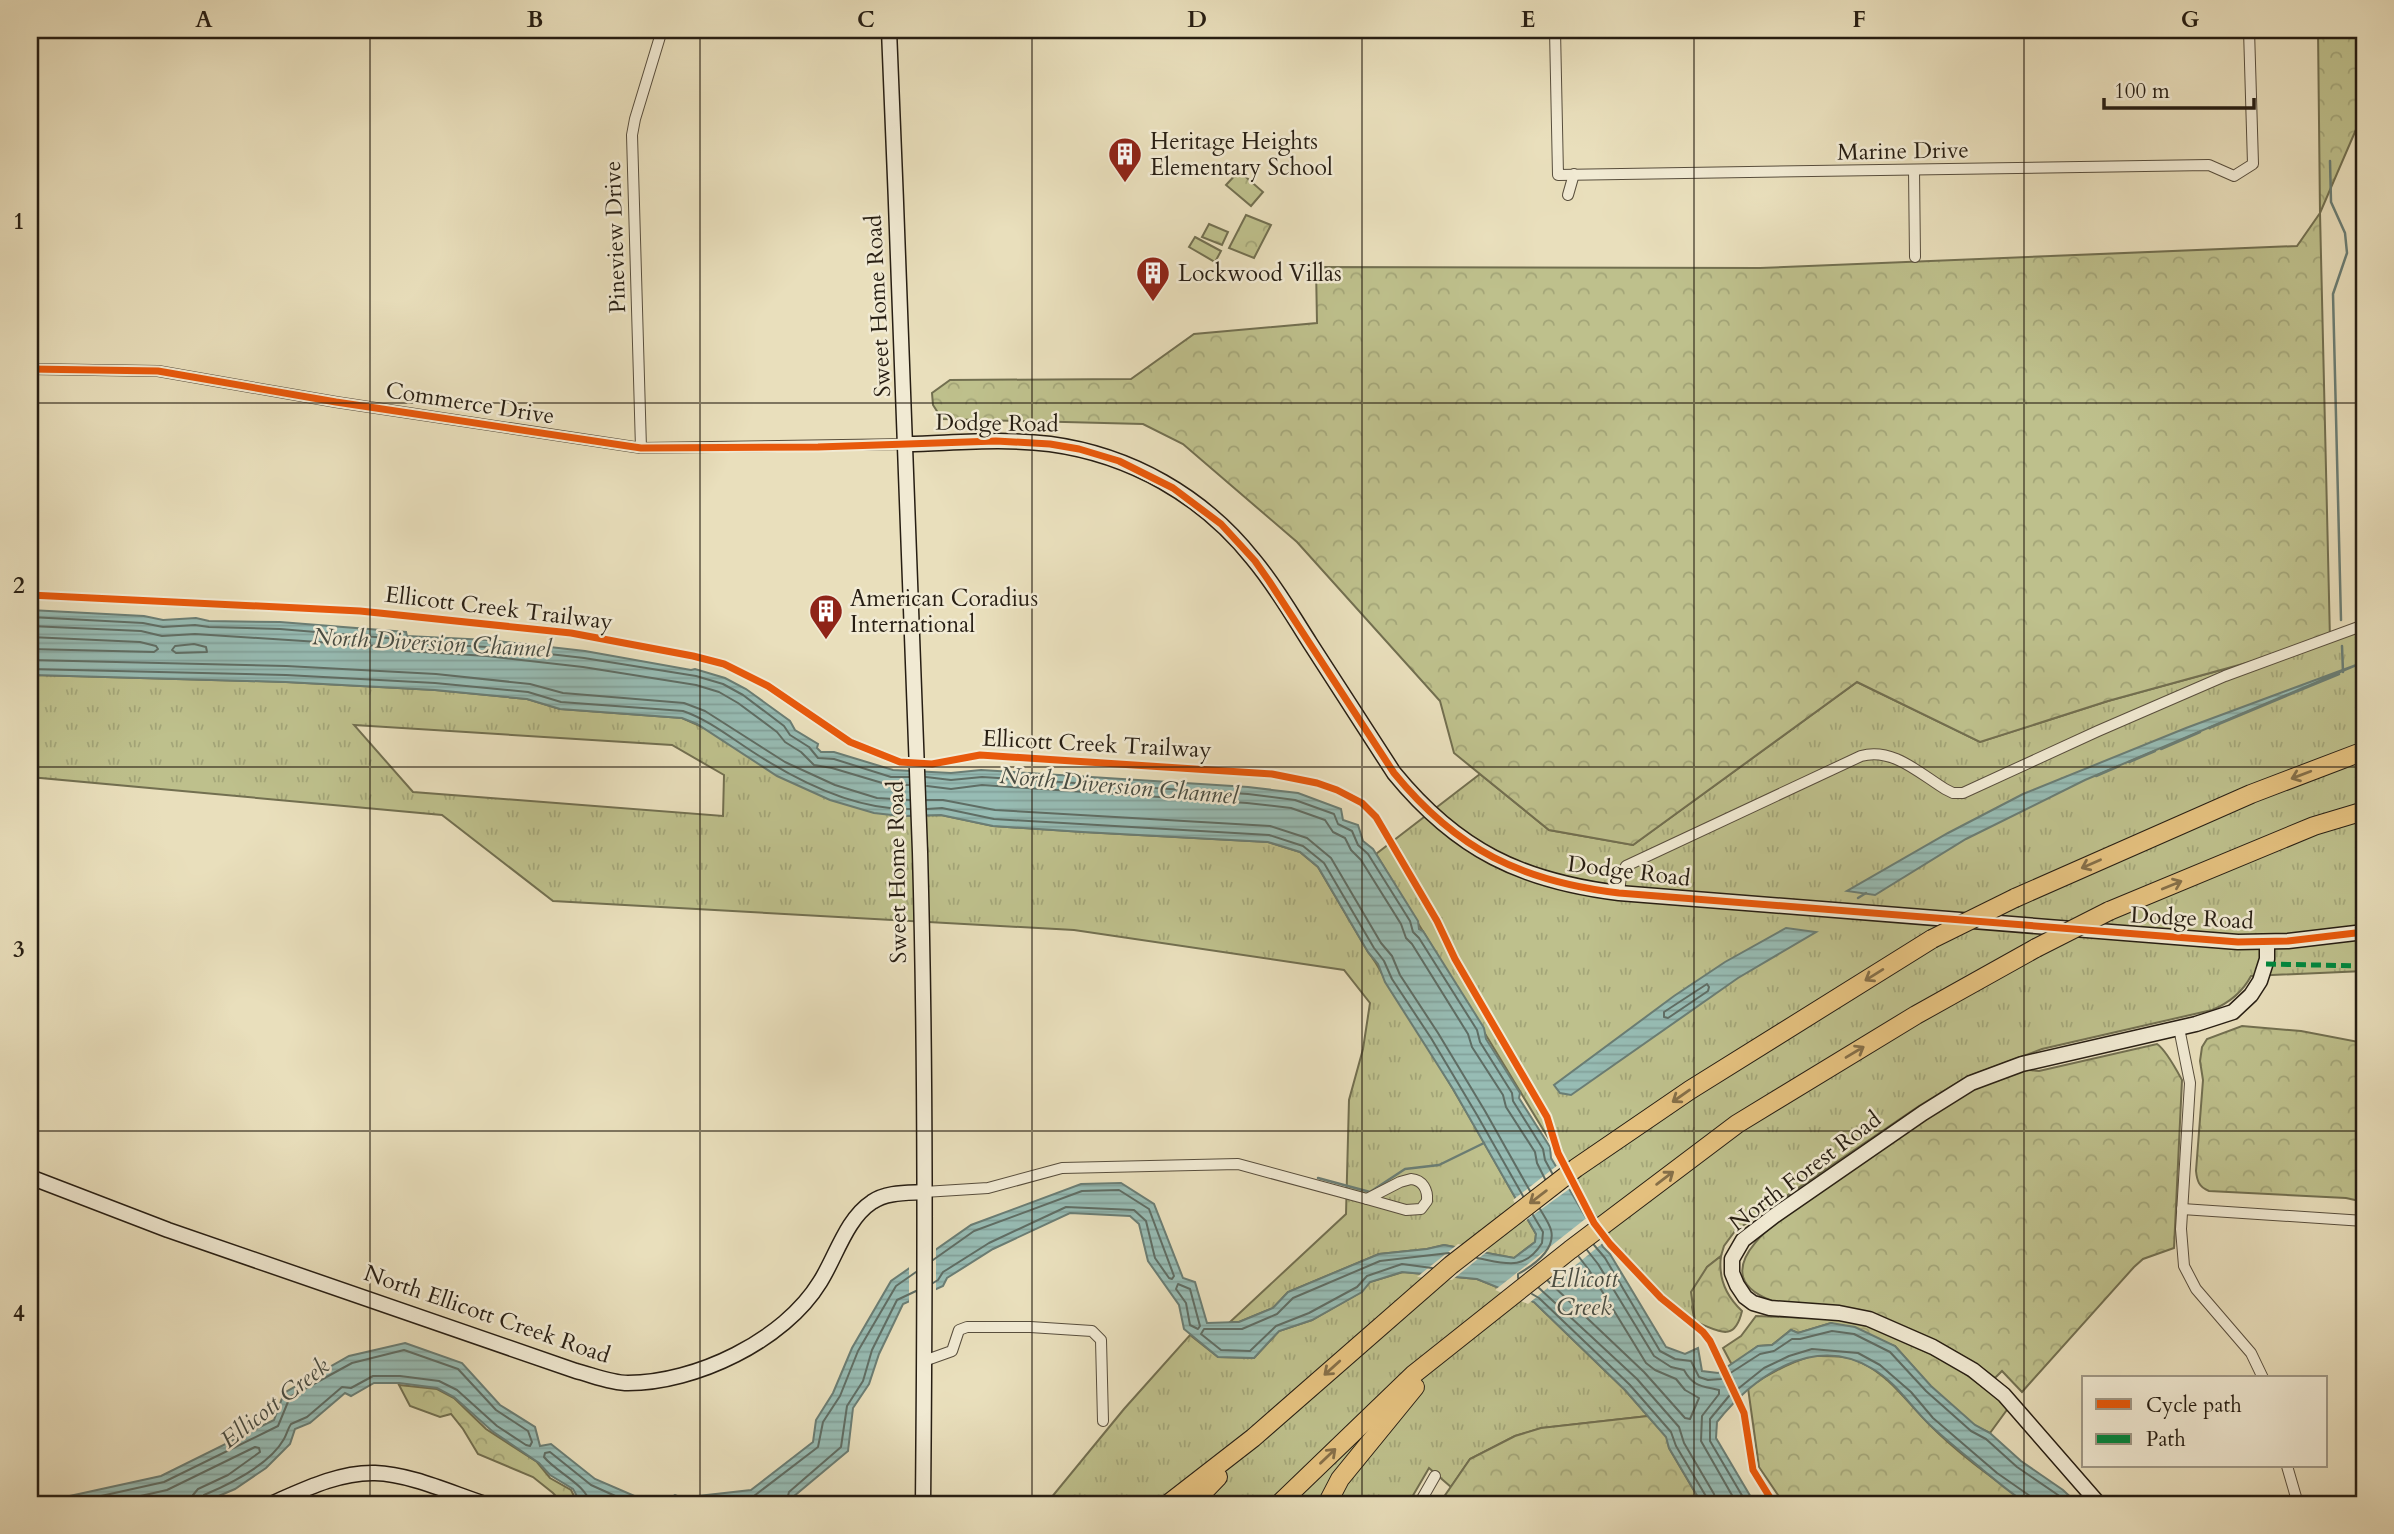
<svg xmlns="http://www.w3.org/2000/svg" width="2394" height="1534" viewBox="0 0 2394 1534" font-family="Cardo,serif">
  <defs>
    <pattern id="grass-tufts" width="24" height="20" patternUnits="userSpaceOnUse" patternTransform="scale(1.75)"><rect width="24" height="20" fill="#bec08c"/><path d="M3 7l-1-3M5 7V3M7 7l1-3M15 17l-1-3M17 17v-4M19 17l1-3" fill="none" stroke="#a3a578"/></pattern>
    <pattern id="forest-crowns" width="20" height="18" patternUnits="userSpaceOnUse" patternTransform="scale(1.75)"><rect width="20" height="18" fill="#bec08c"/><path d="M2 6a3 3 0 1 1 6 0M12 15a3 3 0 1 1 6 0" fill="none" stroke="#a3a578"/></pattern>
    <pattern id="water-rules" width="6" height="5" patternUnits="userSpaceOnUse" patternTransform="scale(1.75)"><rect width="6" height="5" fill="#97bcb4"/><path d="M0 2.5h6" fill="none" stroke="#82a19a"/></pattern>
  </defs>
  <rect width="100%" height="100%" fill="#e9dfbc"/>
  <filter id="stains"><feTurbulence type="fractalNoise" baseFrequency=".00286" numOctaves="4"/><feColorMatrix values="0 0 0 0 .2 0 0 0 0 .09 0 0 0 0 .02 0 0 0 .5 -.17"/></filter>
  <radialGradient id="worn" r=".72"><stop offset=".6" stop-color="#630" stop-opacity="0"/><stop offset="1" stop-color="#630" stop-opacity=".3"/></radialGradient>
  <g fill="url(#grass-tufts)" stroke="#726f50" stroke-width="2" fill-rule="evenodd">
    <path d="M2364,631V971L2251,976C2242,993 2229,1003 2212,1010L2042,1049L1967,1077L1919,1106L1735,1231L1724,1246L1721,1256L1707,1267L1692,1307L1695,1322L1662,1298L1612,1243L1376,854L1480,774L1549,830L1633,845L1857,682L1980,742L2108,701Z"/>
    <path d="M34,675L286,682L435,690L527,699L560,709L682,718L901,816L941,815L993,826L1083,832L1268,842L1300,852L1318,867L1368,952C1380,966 1385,982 1396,998C1447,1074 1490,1154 1536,1234L1535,1242L1514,1258L1444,1245L1427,1249L1379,1254L1288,1292L1273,1308L1239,1322H1230L1346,1214L1349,1100L1363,1049L1370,1003L1344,970L1074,930L553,901L442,815L30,777V677ZM354,725L672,745L724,775L723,816L413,792Z"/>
    <path d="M1403,1272L1477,1279L1534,1302L1625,1390L1648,1416L1542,1428L1515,1436L1470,1459L1451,1487L1429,1468L1408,1504H1046L1124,1409L1190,1335L1218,1357L1254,1358L1279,1331L1312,1320L1361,1292L1370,1282Z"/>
  </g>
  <g fill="url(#forest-crowns)" stroke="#726f50" stroke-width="2">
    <path d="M2318,30H2364V111L2320,213L2330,640L2108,701L1980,742L1857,682L1633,845L1549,830L1454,753L1440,701L1297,542L1183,444L1143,424L942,419L933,405L932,393L950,380L1131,379L1194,334L1317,323L1316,267L1760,268L2297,246L2320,213Z"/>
    <path d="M1239,171L1263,192L1251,206L1226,185Z"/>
    <path d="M1246,215L1271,225L1254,258L1229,248Z"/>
    <path d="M1209,224L1228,232L1222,245L1202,237Z"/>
    <path d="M1195,237L1221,251L1215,262L1189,247Z"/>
    <path d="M2242,1026L2301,1031L2364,1043V1202L2346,1198L2209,1191C2199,1187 2197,1181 2196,1171L2203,1080L2200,1061L2202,1047L2207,1039Z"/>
    <path d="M2157,1044C2166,1050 2176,1069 2182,1080L2174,1248L2143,1259L2134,1267L2022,1392L2002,1371L1995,1378C1975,1362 1931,1336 1907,1329C1866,1317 1822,1316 1782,1304C1675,1273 1814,1195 1850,1171C1900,1137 1951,1094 2008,1075C2013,1073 2019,1070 2023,1070C2028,1069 2033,1071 2039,1071Z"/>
    <path d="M1721,1256C1718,1278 1726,1296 1742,1311C1734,1345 1717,1329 1695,1322L1691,1292L1707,1267Z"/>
    <path d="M1756,1316L1834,1319L1865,1324L1951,1363L2009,1407L1990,1433L1975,1426L1931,1387L1895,1346L1831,1323L1798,1333L1791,1330L1772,1345L1758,1346L1732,1365L1723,1348L1741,1336Z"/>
    <path d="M1812,1356C1827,1356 1846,1355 1860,1362C1889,1375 1906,1401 1928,1423C1958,1454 1994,1479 2029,1504H1784L1759,1467L1748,1388C1768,1374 1788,1363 1812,1356Z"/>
    <path d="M399,1385L437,1389L454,1398L486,1429L537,1462L550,1478L571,1490L577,1502L582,1504H563L553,1493L533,1477L478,1454L463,1429L451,1414L440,1417L410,1406Z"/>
    <path d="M1648,1416L1667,1437L1669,1448L1702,1504H1439L1470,1459L1515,1436L1541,1428Z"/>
  </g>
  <g fill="url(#water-rules)" stroke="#6a7d74" stroke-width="2">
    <path d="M30,610L144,616L163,620L196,618L209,621L280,622L406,632L407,636L488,640L585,651L691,670L695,669L725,678L746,689L790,721L795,730L818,744L817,748L821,752H834L893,770L951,773L981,770L1248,787L1298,793L1341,809L1343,820L1358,825L1363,841L1373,849L1418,921L1419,929L1423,931L1484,1028L1486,1039L1520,1093L1519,1098L1550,1147L1551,1158L1603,1247L1610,1254L1666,1347L1685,1354L1698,1348L1702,1371L1718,1373L1758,1346L1772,1345L1791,1330L1798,1333L1831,1323L1855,1327L1895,1346L1931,1386L1975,1425L1990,1433L2021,1461L2063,1490L2078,1504C2064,1504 2044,1508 2030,1504C2020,1502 1992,1477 1983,1470C1965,1455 1947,1441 1930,1425C1911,1407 1896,1382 1873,1369C1814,1333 1754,1376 1717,1422L1716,1438L1755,1504H1702L1669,1448L1666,1437L1625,1390L1534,1302L1477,1279L1402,1272L1370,1282L1362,1292L1312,1320L1279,1331L1254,1358L1218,1357L1184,1329L1179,1305L1148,1261L1139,1224L1130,1216L1070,1213L993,1249L947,1278L943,1286L903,1304L879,1354L869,1384L853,1408L848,1451L793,1497V1504H659L675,1495L690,1501L698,1496L751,1490L813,1442L816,1420L833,1393L852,1348L891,1281L971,1225L1081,1184L1121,1183L1154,1204L1183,1278L1195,1282L1207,1323L1239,1322L1273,1308L1288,1292L1379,1254L1427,1249L1444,1245L1514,1258L1535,1242L1536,1234L1453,1089L1385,982L1378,964L1368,952L1318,867L1300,852L1268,842L1083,832L993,826L941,815L901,816L874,813L830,800L777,776L697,724L682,718L560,709L527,699L435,690L286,682L34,675L30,677Z"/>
    <path d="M2364,662L2085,780L1966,839L1875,895L1847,891L1948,833L2023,794L2186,728Z"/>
    <path d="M1786,928L1816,932L1738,978L1571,1095L1560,1093L1554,1085L1674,996L1725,962Z"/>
    <path d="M405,1343L462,1363L500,1405L535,1427L540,1446L551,1444L595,1479L653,1504H590L579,1500L573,1489L550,1475L539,1463L492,1431L454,1397L437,1388L399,1383H374L351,1396L345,1393L310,1423L295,1429L290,1444L266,1468L235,1489L200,1504H33L161,1476L274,1420L284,1393L349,1356Z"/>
  </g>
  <g fill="#e9dfbc">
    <path d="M1559,1164L1572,1187L1525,1221L1513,1200Z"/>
    <path d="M1589,1216L1604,1242L1528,1304L1495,1290Z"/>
    <path d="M1458,1244L1489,1250L1452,1280L1417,1277Z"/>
    <path d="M936,1246V1293L909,1305V1263Z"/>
  </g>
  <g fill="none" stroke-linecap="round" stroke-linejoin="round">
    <g stroke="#5f6d64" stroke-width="2">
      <path d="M30,617L143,623L163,627L195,625L209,627L280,629L399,639L407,643L488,647L584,658L696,676L723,684L743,695L784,726L790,735L809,747L818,758L834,759L891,777H909"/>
      <path d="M30,626L141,631L162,636L195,634L395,647L406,651L487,656L583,667L696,685L719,692L738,703L777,732L785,742L801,752L814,765L832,768L889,785H909"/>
      <path d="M30,637L140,642L156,646L158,649L154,652L30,649"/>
      <path d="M194,644L206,647L207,652L176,653L172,650L175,646Z"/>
      <path d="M30,660L286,666L436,674L530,684L563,693L684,703L705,711L785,762L835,785L877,798L910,800"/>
      <path d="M30,669L286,675L435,683L528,692L561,702L683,711C709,720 731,738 753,752C799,782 855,810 910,809"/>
      <path d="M926,777L951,780L982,777L1248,794L1295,800L1334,814L1338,824L1352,831L1358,845L1368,854L1410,921L1413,932L1419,938L1477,1030L1480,1042L1512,1093L1513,1101L1543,1149L1545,1160L1552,1173"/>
      <path d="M927,786L951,789L982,785L1247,803L1291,808L1325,820L1333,832L1345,838L1351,850L1361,860L1401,924L1406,938L1412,944L1468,1034L1472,1047L1503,1095L1506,1107L1535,1152L1537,1163L1545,1179"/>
      <path d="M927,800H943L995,810L1270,826L1307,838L1331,858L1381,943L1392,956L1400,975L1438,1033L1485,1111L1530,1191"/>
      <path d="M927,809L942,808L994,819L1269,835L1303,846L1324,863L1374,948L1384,961L1392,979L1431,1038L1477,1115L1523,1196"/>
      <path d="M1707,984L1709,987L1708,991L1668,1018L1664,1017V1012Z"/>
      <path d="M1594,1245L1605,1258L1660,1351L1675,1359L1691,1361L1699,1377L1708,1380L1721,1379L1760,1354L1774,1351L1792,1339H1800L1832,1331L1854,1334L1890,1352L1926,1391L1971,1431L1986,1439L2017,1467L2058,1495L2068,1504"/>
      <path d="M1587,1250L1598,1264L1654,1356L1671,1367L1684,1370C1693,1387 1703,1386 1719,1390V1394L1702,1416L1701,1441L1737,1504"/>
      <path d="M1477,1258C1504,1263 1524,1272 1542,1243L1543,1232L1533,1215"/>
      <path d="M1432,1268L1402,1264L1367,1276L1357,1287L1309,1313L1276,1326L1250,1351L1221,1350L1201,1334L1204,1329H1242L1277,1314L1293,1298L1380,1261L1449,1253"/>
      <path d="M1518,1278V1274C1534,1265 1556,1250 1551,1230C1549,1223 1544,1216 1540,1209"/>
      <path d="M1548,1281L1644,1372L1685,1418L1690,1419L1699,1398L1685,1390L1676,1379L1655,1370L1646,1363L1589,1270L1579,1257"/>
      <path d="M933,1283L938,1280L943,1272L989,1243L1066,1207L1134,1210L1146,1221L1155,1258L1169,1278L1172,1279L1174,1276L1149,1209L1119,1190L1082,1191L974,1231L933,1260"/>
      <path d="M1178,1284L1190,1289L1200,1326L1198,1329L1190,1325L1186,1303L1176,1289Z"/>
      <path d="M1539,1288L1637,1379L1679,1427L1684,1443L1714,1494L1716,1504"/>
      <path d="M1532,1294L1539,1298L1630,1385L1671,1432L1676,1446L1707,1498L1708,1504"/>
      <path d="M65,1504L164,1482L278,1426L290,1397L352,1363L404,1350L458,1369L496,1410L528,1431L532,1442L530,1446L526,1445L497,1426L457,1390L439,1381L400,1376H373L351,1388L342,1387L307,1417L291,1424C288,1428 287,1434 284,1439C270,1464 230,1484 204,1495L200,1504"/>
      <path d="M105,1504L167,1490L255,1447L259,1448L260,1452L228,1475L198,1489L193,1495L191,1504"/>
      <path d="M590,1504C587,1485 557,1473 544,1457L545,1453L550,1452L591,1485L633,1504"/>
      <path d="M698,1504L754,1496L818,1447L823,1422L840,1396L858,1351L896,1286L916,1272"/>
      <path d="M786,1504L789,1492L841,1447L847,1406L863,1381L872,1350L897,1300L916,1291"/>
      <path d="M1747,1504L1710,1441V1419L1729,1396L1764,1368L1789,1356L1812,1349L1858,1353L1880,1365L1911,1392L1933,1418L1997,1473L2030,1496L2032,1504"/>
    </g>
    <g stroke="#6a7d74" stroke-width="2.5">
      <path d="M2330,161L2331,202L2345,233L2347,253L2333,294L2341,620"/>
      <path d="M2342,646L2343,672"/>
      <path d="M2209,728L2339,674"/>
      <path d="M2161,749L2200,732"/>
      <path d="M2129,762L2155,751"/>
      <path d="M2096,776L2119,766"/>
      <path d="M1858,898L1866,893"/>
      <path d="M1318,1178L1370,1192L1405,1169L1439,1165L1484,1143"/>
    </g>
    <g stroke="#584e3d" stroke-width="12">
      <g id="street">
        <path d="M1555,30L1558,175L2209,165L2234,176L2253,164L2249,30"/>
        <path d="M1914,170L1915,257"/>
        <path d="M1568,195L1574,174"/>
        <path d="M30,369L158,371L336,402L641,448L907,444"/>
        <path d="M641,448L632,135L635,119L662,30"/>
        <path d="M1619,893L1621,876L1626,866L1861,756C1892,747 1919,773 1945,789L1953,793H1963L2098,731L2225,676L2364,625"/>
        <path d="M2179,1028L2190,1083L2181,1229L2184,1266L2196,1289L2251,1353L2263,1378"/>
        <path d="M1411,1179C1423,1180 1428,1190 1427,1201L1421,1209L1406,1210L1367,1199L1400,1182Z"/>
        <path d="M924,1192L988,1188L1062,1168L1238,1164L1367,1199"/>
        <path d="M2182,1209L2364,1221"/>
        <path d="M924,1361L952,1351L959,1330L967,1327H1030L1092,1331L1101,1340L1103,1421"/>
        <path d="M2287,1466L2298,1504"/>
        <path d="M1419,1504L1435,1476"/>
      </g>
    </g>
    <g stroke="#271e13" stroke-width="17">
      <g id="secondary">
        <path d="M889,30C900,304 912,578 920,852C926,1069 925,1287 923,1504"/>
        <path d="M907,444C954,443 1003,438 1050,444C1131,455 1203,496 1253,559C1275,585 1292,615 1310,643C1338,686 1366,729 1394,773C1457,850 1521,881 1619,893L2238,942L2288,941L2364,932"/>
        <path d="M30,1177L168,1230L576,1371C592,1375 611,1383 628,1383C695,1383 784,1341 820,1282C836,1257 846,1219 872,1202C886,1192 907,1193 924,1192"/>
        <path d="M271,1504C303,1490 339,1472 375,1473C410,1474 451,1493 485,1504"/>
        <path d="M2099,1504L2004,1395L1973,1370L1933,1347L1869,1319L1839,1313L1770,1308L1753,1303L1745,1297L1737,1285L1732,1273V1259L1743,1240L1774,1216L1923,1113L1971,1083L2022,1064L2196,1024L2233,1012L2251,995L2260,981L2267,959V942"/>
      </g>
    </g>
    <g stroke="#271e13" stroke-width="20">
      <g id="highway">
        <path d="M2015,898L2251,794L2364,751"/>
        <path d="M2109,911L2314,826L2364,811"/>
        <path d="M1168,1504L1253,1438L1451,1265L1576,1168L1690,1090L1932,939"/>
        <path d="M1192,1504L1218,1477"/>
        <path d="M1279,1504L1414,1374L1570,1250L1737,1124L1916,1015L2036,948"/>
        <path d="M1327,1504L1340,1479L1415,1387"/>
      </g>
    </g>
    <use href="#street" stroke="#f1ead3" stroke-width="10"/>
    <use href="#secondary" stroke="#f1ead3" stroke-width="14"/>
    <use href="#highway" stroke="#e4c07e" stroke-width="18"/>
    <g stroke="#271e13" stroke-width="20" stroke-linecap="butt">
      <g id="highway-bridge">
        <path d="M1932,939L2015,898"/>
        <path d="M2036,948L2109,911"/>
      </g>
    </g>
    <use href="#highway-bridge" stroke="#e4c07e" stroke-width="18"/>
    <path stroke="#00873e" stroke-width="5" stroke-dasharray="10 5" stroke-linecap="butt" d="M2266,964L2364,966"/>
    <g stroke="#f1ead3" stroke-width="11">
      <g id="cycleway">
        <path d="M30,369L158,371L336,402L641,448L818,447L996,441L1050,444L1079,449L1119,461L1173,488L1221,524L1255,561L1269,581L1394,773C1457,850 1521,881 1619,893L2238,942L2288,941L2364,932"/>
        <path d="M30,595L360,611L571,633L693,656L724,664L768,686L850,742L900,762L932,764L980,755L1272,774L1317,783L1337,790L1362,803L1376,817L1437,921L1455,959L1547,1117L1558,1153L1594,1223L1610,1244L1661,1298L1703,1332L1710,1341L1744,1413L1753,1470L1774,1504"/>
      </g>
    </g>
    <use href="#cycleway" stroke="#e8590c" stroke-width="7"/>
  </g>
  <defs><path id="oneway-shaft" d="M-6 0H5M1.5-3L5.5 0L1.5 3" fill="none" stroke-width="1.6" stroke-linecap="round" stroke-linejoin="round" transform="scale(1.75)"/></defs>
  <g stroke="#866f48">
    <use href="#oneway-shaft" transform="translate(2301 775) rotate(159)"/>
    <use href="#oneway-shaft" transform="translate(2091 864) rotate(156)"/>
    <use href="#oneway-shaft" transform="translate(2172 885) rotate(-22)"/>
    <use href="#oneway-shaft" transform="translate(1874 975) rotate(148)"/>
    <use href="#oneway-shaft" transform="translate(1855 1052) rotate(-31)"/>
    <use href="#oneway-shaft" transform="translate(1681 1096) rotate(145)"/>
    <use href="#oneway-shaft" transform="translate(1665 1178) rotate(-37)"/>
    <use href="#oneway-shaft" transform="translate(1538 1197) rotate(143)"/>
    <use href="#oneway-shaft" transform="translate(1332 1368) rotate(138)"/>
    <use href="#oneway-shaft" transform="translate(1328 1456) rotate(-44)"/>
  </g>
  <path fill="none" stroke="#271e13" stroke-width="2" stroke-opacity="0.55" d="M370,30V1504M700,30V1504M1032,30V1504M1362,30V1504M1694,30V1504M2024,30V1504M30,403H2364M30,767H2364M30,1131H2364"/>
  <defs>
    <g id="building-pin" transform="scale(1.75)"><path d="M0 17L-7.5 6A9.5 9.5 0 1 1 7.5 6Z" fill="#8f2418" stroke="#f1ead3"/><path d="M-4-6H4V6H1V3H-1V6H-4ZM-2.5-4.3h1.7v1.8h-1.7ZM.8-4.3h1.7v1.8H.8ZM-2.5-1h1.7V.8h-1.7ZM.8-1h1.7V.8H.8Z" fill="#fff"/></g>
  </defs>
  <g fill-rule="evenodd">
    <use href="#building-pin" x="1125" y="154"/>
    <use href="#building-pin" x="1153" y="273"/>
    <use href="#building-pin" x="826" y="611"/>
  </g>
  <g text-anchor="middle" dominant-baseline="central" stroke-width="5" stroke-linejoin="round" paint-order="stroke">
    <g font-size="23" fill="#271e13" stroke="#f1ead3" text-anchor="start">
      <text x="1150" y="141">Heritage Heights<tspan x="1150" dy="26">Elementary School</tspan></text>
      <text x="1178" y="273">Lockwood Villas</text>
      <text x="850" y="598">American Coradius<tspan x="850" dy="26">International</tspan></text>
    </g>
    <g font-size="23" fill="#271e13" stroke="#f1ead3">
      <text transform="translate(1903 151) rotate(-1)">Marine Drive</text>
      <text transform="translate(615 237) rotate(-92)">Pineview Drive</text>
      <text transform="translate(878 306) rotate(-93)">Sweet Home Road</text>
      <text transform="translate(470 403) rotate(9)">Commerce Drive</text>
      <text transform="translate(997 423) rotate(1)">Dodge Road</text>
      <text transform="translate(499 608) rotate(7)">Ellicott Creek Trailway</text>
      <text transform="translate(1097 744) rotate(3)">Ellicott Creek Trailway</text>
      <text transform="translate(1629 871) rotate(7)">Dodge Road</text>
      <text transform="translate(897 872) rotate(-91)">Sweet Home Road</text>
      <text transform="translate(2192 918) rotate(3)">Dodge Road</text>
      <text transform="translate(1805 1171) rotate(-37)">North Forest Road</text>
      <text transform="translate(487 1314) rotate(19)">North Ellicott Creek Road</text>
    </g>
    <g font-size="24" font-style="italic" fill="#494d43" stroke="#f1ead3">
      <text transform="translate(432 643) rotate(3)">North Diversion Channel</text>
      <text transform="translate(1119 786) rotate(5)">North Diversion Channel</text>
      <text x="1584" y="1279">Ellicott<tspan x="1584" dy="28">Creek</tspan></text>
      <text transform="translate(275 1403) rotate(-38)">Ellicott Creek</text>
    </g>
  </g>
  <rect width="2394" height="1534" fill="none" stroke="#e9dfbc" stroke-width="77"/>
  <rect x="2082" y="1376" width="245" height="91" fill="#f1ead3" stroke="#a09886" stroke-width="2"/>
  <rect x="2096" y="1399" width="35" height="10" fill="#e8590c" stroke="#a09886" stroke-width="2"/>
  <text x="2146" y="1412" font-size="21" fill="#271e13">Cycle path</text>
  <rect x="2096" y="1434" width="35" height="10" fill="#00873e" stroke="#a09886" stroke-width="2"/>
  <text x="2146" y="1446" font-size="21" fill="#271e13">Path</text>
  <path d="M2104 98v10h150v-10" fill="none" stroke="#271e13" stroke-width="3.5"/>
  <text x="2114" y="98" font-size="21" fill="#271e13" stroke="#f1ead3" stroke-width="5" paint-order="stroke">100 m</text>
  <rect x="38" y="38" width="2318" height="1458" fill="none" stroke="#271e13" stroke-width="2.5"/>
  <g font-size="23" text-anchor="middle" font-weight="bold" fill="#271e13">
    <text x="204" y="27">A</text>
    <text x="535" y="27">B</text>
    <text x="866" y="27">C</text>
    <text x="1197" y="27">D</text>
    <text x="1528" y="27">E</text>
    <text x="1859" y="27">F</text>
    <text x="2190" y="27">G</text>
    <text x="19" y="229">1</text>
    <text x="19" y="593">2</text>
    <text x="19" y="957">3</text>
    <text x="19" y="1321">4</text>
  </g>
  <rect width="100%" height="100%" filter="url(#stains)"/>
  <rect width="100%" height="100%" fill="url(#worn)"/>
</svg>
